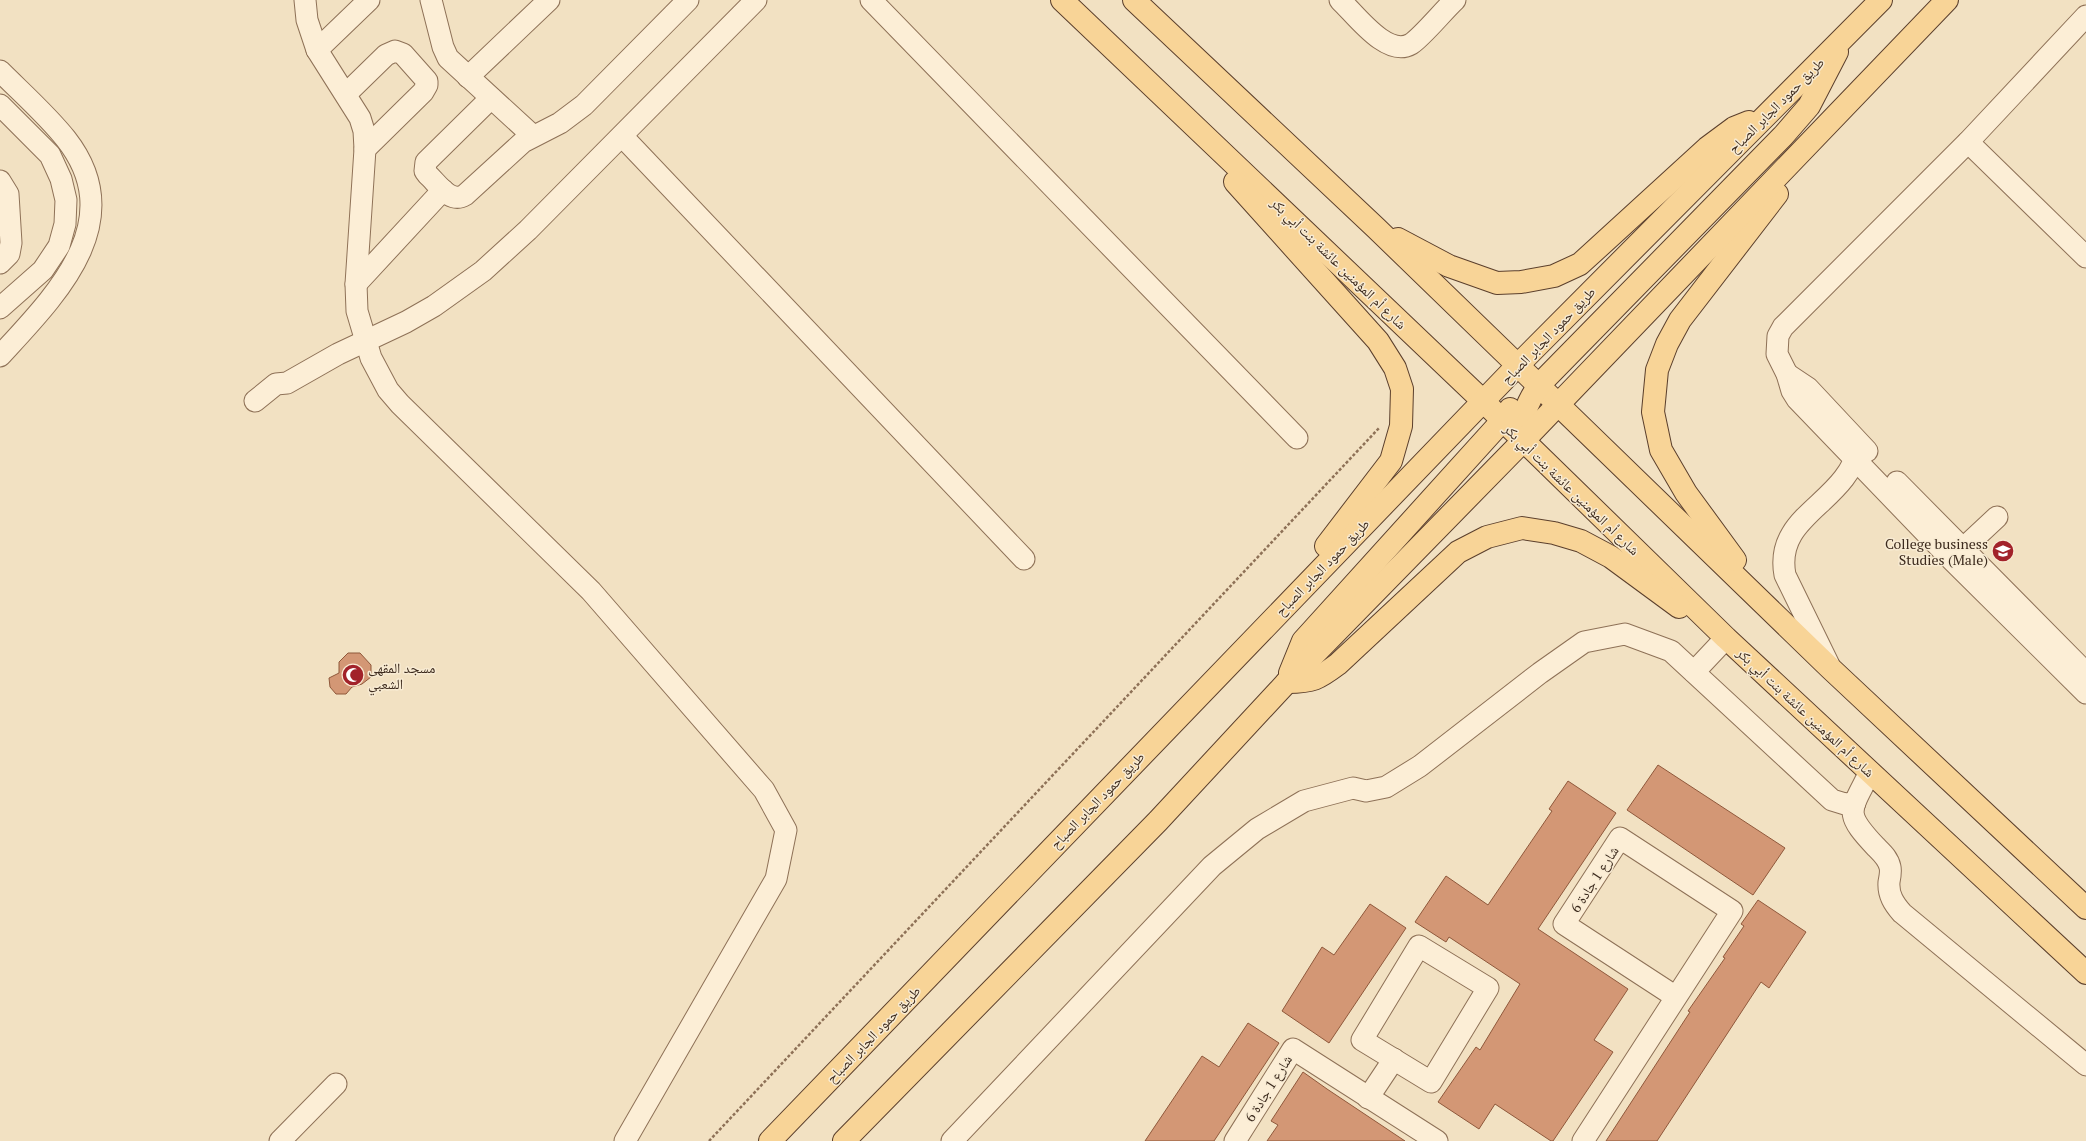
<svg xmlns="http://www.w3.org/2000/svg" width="2086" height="1141" viewBox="0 0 2086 1141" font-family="'PT Serif','Noto Naskh Arabic',serif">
  <rect width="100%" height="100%" fill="#f2e1c2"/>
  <g fill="#d39775" stroke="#8f583b">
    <path d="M348,653H360L371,665V677L362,684L352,687L346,694H336L330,687L329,678L339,673V662Z"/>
    <path d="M1658,765L1785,848L1753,895L1627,810Z"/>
    <path d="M1568,781L1616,813L1538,929L1628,989L1594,1040L1613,1052L1553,1141H1551L1495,1104L1479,1129L1438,1102L1476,1047L1480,1050L1520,984L1449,937L1446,942L1415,922L1446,876L1488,905L1552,811L1549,809Z"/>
    <path d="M1758,900L1806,932L1769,988L1761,982L1657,1141H1606L1690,1012L1688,1011L1725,958L1723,957L1744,926L1741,924Z"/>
    <path d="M1370,904L1406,928L1329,1043L1282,1011L1322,947L1334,955Z"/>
    <path d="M1248,1023L1279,1043L1214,1141H1145L1202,1056L1219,1067Z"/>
    <path d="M1303,1072L1327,1089L1405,1141H1267L1278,1125L1271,1121Z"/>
  </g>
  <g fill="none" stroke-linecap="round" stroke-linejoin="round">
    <g stroke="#8e7157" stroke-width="23">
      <g id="minor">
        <path d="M305,0L307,20L317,50L360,118L364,131L365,149L356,284L357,311L371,358L388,390L400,404L591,591L764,790L786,830L776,879L625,1141"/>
        <path d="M431,0L443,47L448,58L533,136"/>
        <path d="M871,0L1297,438"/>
        <path d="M1340,0C1356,15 1387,58 1411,44C1422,37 1444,10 1455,0"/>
        <path d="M2086,16L1968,142L1783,327L1778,336L1777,354L1787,374L1792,391L1797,399L1951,559L2086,693"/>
        <path d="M317,50L369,0"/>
        <path d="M0,71C22,93 47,115 66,139C131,222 55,296 0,356"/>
        <path d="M468,77L549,0"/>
        <path d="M346,94L386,55L395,51L403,54L427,81V85L423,92L365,149"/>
        <path d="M491,98L426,162L425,171L428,175C438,184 450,204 465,195L523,142L560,123L584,105L688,0"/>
        <path d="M0,105L50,155L61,179L66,200L65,224L59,246L43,270L0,308"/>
        <path d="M622,136L1024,559"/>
        <path d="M1968,142L2086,257"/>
        <path d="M0,181L8,194L11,243L9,254L0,263"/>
        <path d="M356,284L443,190"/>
        <path d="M1787,374L1808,388L1867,451"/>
        <path d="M255,401L276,384L287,383L338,354L406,322L434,306L483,271L528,230L756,0"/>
        <path d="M1897,482L2086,673"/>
        <path d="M1952,559L1997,517"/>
        <path d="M1829,665L1785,575C1776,527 1819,511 1844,478C1851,469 1856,458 1859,448"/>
        <path d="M1694,672L1726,638"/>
        <path d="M1870,772C1850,812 1843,812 1876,847C1882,853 1888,858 1890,867C1891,871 1890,877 1889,882C1888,895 1894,904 1902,913L2086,1065"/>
        <path d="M1419,946L1488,988L1431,1082L1362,1040Z"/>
        <path d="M1368,1098L1394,1059"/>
        <path d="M280,1141L336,1084"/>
        <path d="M952,1141L1212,866L1257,829L1304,801L1353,788L1366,791L1386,787L1420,766L1540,673L1584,642L1625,634L1671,651L1832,800L1845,804L1855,803"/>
        <path d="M1235,1141L1293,1049L1437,1141"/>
        <path d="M1583,1141L1732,911L1620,838L1564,924L1676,997"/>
      </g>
    </g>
    <g stroke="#5b3f2c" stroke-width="24">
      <g id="major">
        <path d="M1062,0L1484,402L1726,638L2086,973"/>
        <path d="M1134,0L1376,228L1830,668L2086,908"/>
        <path d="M1235,182L1378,341L1395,368L1402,389L1401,426L1391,461L1326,546"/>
        <path d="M1398,239L1449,266L1497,283L1521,282L1554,276L1580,264L1707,148L1734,128L1749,122"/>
        <path d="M1523,441C1522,416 1525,406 1539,385L1783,136L1809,106L1837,52"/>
        <path d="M1735,560L1686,493L1661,450L1653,412L1657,370L1667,344L1680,320L1777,194"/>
        <path d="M1290,673L1303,641L1502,421L1510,409"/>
        <path d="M1287,682C1313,682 1318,679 1338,664L1458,552L1487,537L1522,528L1554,533L1581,541L1611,557L1679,607"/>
        <path d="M770,1141L1518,365L1881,0"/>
        <path d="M844,1141L1158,821L1287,682L1523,441L1947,0"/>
      </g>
    </g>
    <path stroke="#8e7157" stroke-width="2.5" stroke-dasharray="3 2" stroke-linecap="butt" d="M709,1141L1380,427"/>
    <use href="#minor" stroke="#fceed6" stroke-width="21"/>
    <use href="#major" stroke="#f8d497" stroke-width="22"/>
  </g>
  <defs>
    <g id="school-disc" transform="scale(1.15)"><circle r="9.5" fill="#a2222a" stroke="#f8ebd3"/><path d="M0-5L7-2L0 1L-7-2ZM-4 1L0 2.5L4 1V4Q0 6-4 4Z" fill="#fff"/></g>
    <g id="mosque-disc" transform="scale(1.15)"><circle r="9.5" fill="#a2222a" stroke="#f8ebd3"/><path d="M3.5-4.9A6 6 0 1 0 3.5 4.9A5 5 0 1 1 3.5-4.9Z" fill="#fff"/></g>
  </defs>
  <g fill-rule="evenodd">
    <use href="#school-disc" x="2003" y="551"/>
    <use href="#mosque-disc" x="353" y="675"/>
  </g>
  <g text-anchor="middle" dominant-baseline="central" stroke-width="3" stroke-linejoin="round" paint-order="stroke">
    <g font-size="14" fill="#3c2a1d" stroke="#f8ebd3">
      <text transform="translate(1776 105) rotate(-45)">طريق حمود الجابر الصباح</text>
      <text transform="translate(1339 263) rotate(44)">شارع أم المؤمنين عائشة بنت أبي بكر</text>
      <text transform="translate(1548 335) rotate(-46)">طريق حمود الجابر الصباح</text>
      <text transform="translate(1572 489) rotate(44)">شارع أم المؤمنين عائشة بنت أبي بكر</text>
      <text transform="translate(1322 567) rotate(-46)">طريق حمود الجابر الصباح</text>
      <text transform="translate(1806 712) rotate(43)">شارع أم المؤمنين عائشة بنت أبي بكر</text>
      <text transform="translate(1097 800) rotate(-46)">طريق حمود الجابر الصباح</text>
      <text transform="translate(1594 879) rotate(-57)">شارع 1 جادة 6</text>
      <text transform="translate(873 1034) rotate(-46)">طريق حمود الجابر الصباح</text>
      <text transform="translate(1268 1088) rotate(-58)">شارع 1 جادة 6</text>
    </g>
    <g font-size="14" fill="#3c2a1d" stroke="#f8ebd3" text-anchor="end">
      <text x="1988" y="543">College business<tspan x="1988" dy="16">Studies (Male)</tspan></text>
      <text x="368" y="667" text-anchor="start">مسجد المقهى<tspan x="368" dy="16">الشعبي</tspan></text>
    </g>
  </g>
</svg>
